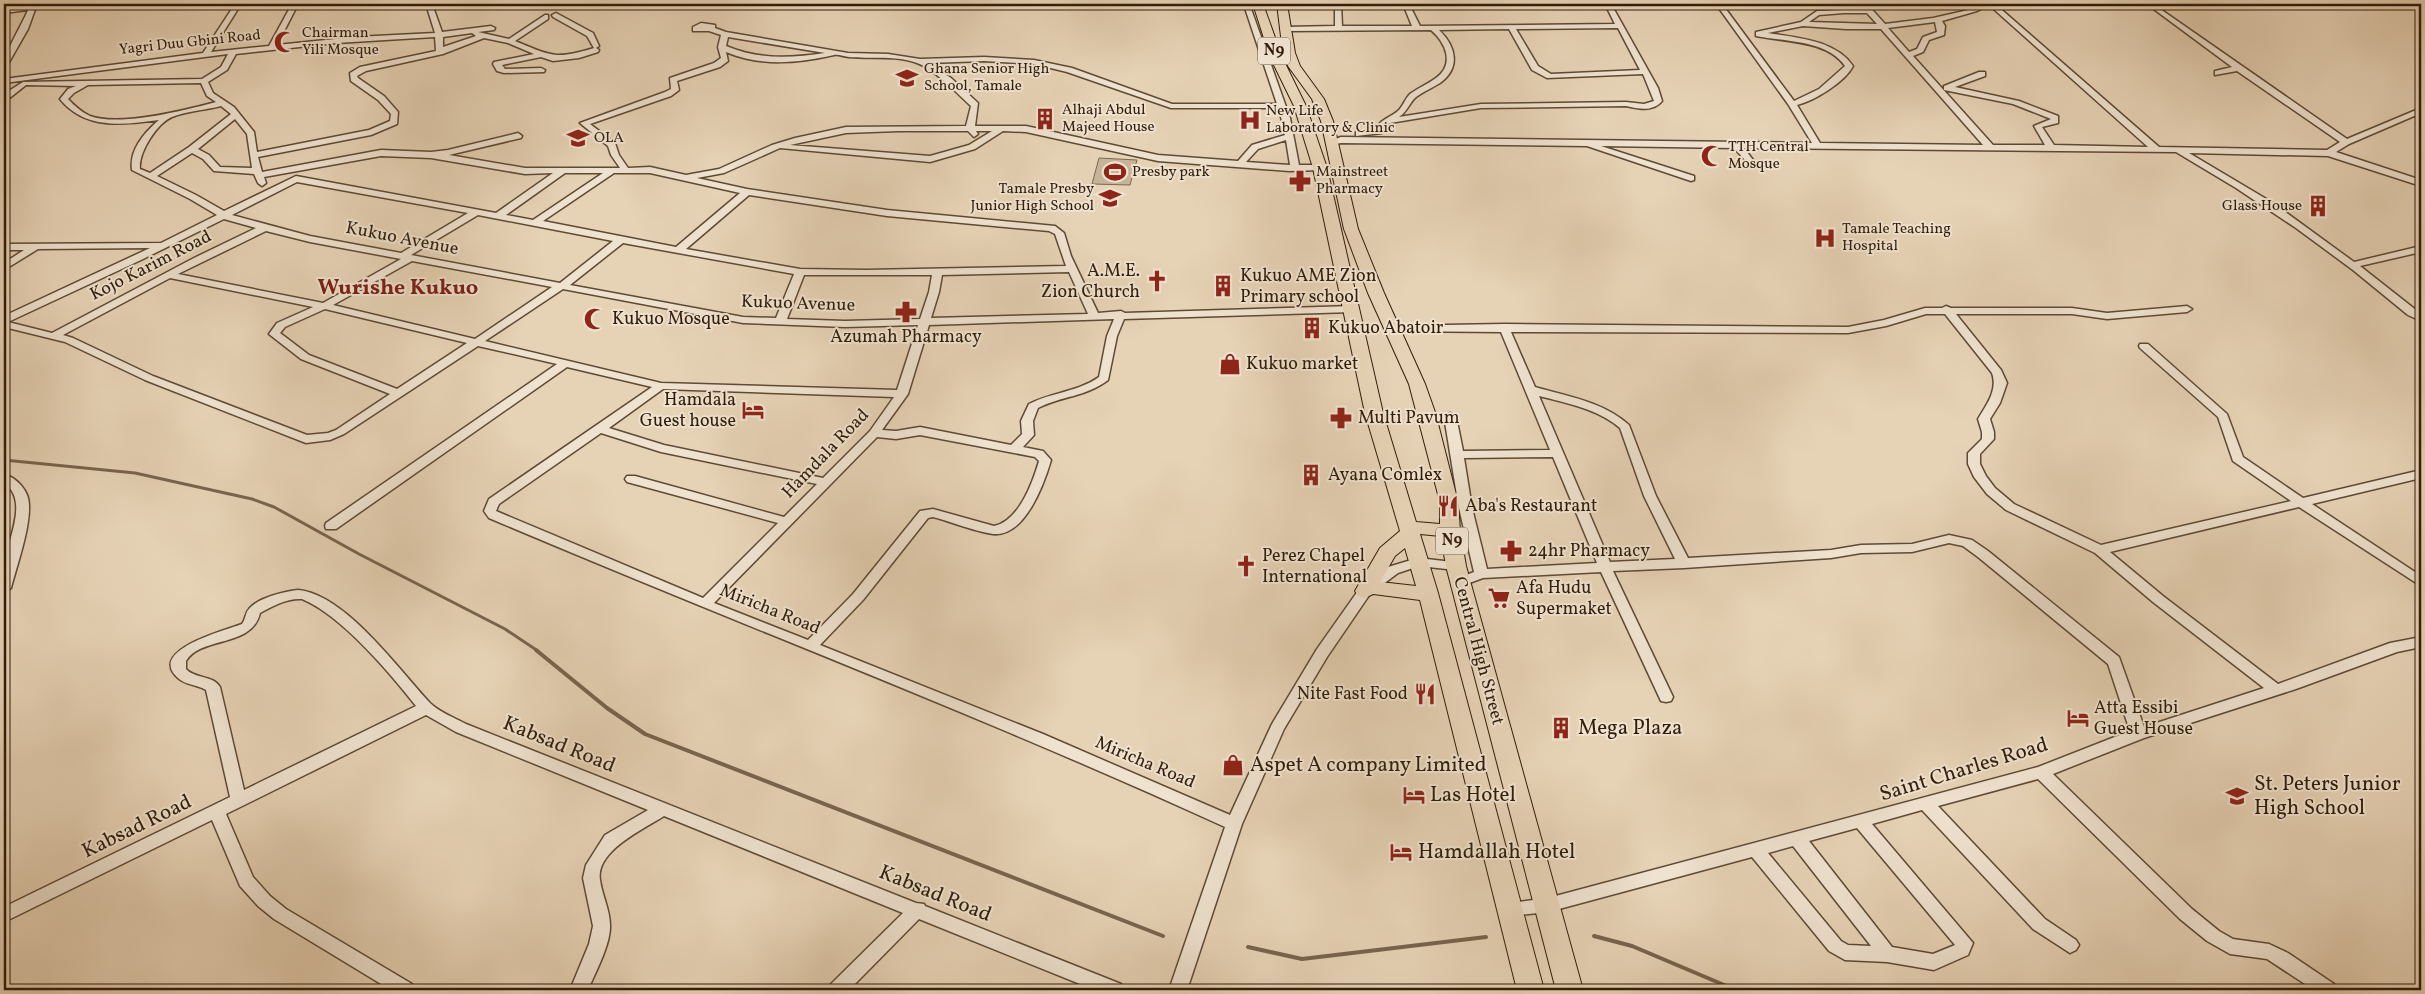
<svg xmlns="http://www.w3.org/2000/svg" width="2425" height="994" viewBox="0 0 2425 994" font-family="Vollkorn,serif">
  <rect width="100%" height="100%" fill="#e6d2b5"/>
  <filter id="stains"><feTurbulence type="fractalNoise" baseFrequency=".004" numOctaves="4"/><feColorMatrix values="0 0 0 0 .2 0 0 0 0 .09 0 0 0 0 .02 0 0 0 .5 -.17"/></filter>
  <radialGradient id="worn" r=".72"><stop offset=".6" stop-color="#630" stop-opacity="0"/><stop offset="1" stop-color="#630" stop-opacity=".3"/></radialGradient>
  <path fill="#c7b398" stroke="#7c6851" d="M1099,158L1137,160L1130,185L1092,184Z"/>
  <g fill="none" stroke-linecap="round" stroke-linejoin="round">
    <path stroke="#78644e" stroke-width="3" d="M4,460L135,473L252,499L274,507L359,554L505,629L538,651"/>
    <g stroke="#78644e" stroke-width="4">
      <path d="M536,650L607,708L645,734L1163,936"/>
      <path d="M1594,936L1632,946L1736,990"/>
      <path d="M1248,947L1302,959L1486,937"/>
    </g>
    <g stroke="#5e4a35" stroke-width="3">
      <g id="minor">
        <path d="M31,4H37L28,29L8,64L4,66C4,53 22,25 28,10L4,13V9Z"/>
        <path d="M235,4H241L211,52L269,46L292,4H298L277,45L355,37L435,33L426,4H432L442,32L491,26L495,28L494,30L478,32L509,39L545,15H548V19L515,41C552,56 555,60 594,48L587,36L553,17L552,15L556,13L593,33L599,46L596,48L599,50L598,52L579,58L553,61L541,57L502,65L505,69L541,68L545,70L544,72L504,73L497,71L493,64L494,62L534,54L508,43L484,38L443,54L366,71L357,76L358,78L384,96L398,112L397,124L371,135L258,157L262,172L381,150L431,152L448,150L518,133L522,136L521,138L449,155L525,168H620L611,155L608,146L580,123L665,92L671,89L670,78L714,63L721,58L718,47L721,35L709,31H693V27L701,23L715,25V28L726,32L848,53L888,54L920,59L984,57L1034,60L1072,68L1172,104H1277L1245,8L1242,4L1250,6L1290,118L1299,165H1320L1324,168L1323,170L1289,171L1158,161L1026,132L1003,131L975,149L930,162L780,148L724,173L697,178L747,189L887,210L1055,226L1064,233L1071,256L1098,313L1121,311L1125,313L1353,306L1358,309L1353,312L1124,319L1117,336L1108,380C1086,397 1061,396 1038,408L1033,421L1034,435L1023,447L1043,451L1051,460C1044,484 1025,537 993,534C973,531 952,522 933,517L928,518L863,600L820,645L1043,734L1230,815L1272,724L1317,649L1360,588L1388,567L1418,558L1461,563L1463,566L1461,569L1456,570L1419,566L1398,573L1370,594L1327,657L1284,729L1242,824L1187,990H1169L1225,827C983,716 733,622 489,518L484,511L489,499L652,387L567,367L336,529H326L325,526L326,523L557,364L478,346L344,434L330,440L306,443L145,380L65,342L4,327V316L150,248L38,249L4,270V263L24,250H4V244L161,243L217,215L190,199L132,170C129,150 145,132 159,120C123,125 85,130 60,99L68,89L76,86L26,85L7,100H4V94L23,82L202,79L221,67L228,54L4,83V79L203,53ZM472,33L476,36L443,47V37ZM435,37L436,51L360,67L350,73L351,81L378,100L391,114L390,121L369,130L257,152L254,132L234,107L213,93L208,82L227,70L236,54L336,43ZM728,37L825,53C791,58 759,60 726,46ZM726,52C761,67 799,63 834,55C838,54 845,57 849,57C871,59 896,55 917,63C934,69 957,93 971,106L966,126L846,127L795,138L772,145L719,169L686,175L650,167L628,168L619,155L615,143L590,124L671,96L679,90L677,81L720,67L728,61ZM984,61L1034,64L1067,72L1171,108H1279L1285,135L1252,145L1238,161L1158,155L1026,126H975L978,103L951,78L928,63ZM201,83L207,96L216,102C186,110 120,127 90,116C81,112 74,105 68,99L74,93L88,85ZM221,106L231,114L189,147L150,173L140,169C138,153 157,123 172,117C187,111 206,110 221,106ZM235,119L247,134L252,168L220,167L209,155L198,149ZM898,131H968L974,137L978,134L976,131H992L969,145L930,156L790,145L846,133ZM1286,140L1290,165L1246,162L1258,149ZM192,153L203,159L214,171L254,174L258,183L262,186L266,183L264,177L381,156L431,158L525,174L553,173L496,213L296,176L224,211L196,195L157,176ZM565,173H603L533,220L506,215ZM614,173H650L740,193L676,247L543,221ZM297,182L468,213L401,253L310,236L232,215ZM749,195L887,216L1049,231L1055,234L1066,266L866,270L800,269L686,249ZM478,215L613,241L560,283L411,255ZM224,219L256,228L194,258L52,333L8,322L141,260ZM266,231L310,242L401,259L323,303L178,274ZM623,243L794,274L776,318L743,317L570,285ZM412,261L552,287L475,339L333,305ZM1069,272L1088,314L931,318L939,292L942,275ZM804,275H932L929,292L920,319L845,321L787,319ZM170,278L313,307L277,323L269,334L301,359L390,394L336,430L328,433L307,435L153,376L73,338L63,335ZM563,289L743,323L845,327L918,325L897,390L661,383L485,341ZM325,309L467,343L397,389L309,355L280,333L285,327ZM1114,319L1107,336L1099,377C1078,392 1052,392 1029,404L1021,421L1022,434L1011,445L920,427L896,431L882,430L908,394L929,325ZM663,389L894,397L870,431L823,478L664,445L609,428ZM601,433L661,452L817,484L784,517L635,476H627L625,479L627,482L778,523L703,598L496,511L499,504ZM920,435L1035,457L1039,461C1033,482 1019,521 994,526L933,509L920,511L853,594L808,640L714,603L877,437L896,439Z"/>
        <path d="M1335,4H1341L1342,26H1412L1403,4H1409L1420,26L1615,24L1605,4H1611L1658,88L1662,101C1653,112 1639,109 1626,106L1481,108L1390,123L1385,127L1382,133L1356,136V132L1376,129C1380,119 1392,117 1399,110C1403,106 1405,99 1410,94C1418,88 1428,84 1436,78C1455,64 1446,43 1431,30L1286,31L1282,29L1286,27L1335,26ZM1618,28L1640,70L1551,74L1538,66L1516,29ZM1509,29L1532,70L1547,78L1643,74L1654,101L1644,104L1626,102L1481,104L1399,117C1408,111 1409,103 1416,97C1424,91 1432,88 1440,83C1461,68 1456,46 1439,30Z"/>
        <path d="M1716,4H1722L1794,101L1819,89L1845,66C1827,40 1785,42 1756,36V32L1801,22L1817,11L1864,9L1860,4H1867L1885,24L1933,18L1973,9L1975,7L1976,4H1982L1983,8L1977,11L1942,21L1945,26L1944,35L1929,40L1923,52L1913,56L1993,145H2045L2034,126L2051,119L2013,104L1944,90V86L1979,72H1985V76L1955,87L2019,101L2058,116V123L2042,127L2054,145L2148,147L1988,4H1995L2159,147L2327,150L2340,142L2237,71L2215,75V71L2232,67L2151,7L2149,6L2153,4L2347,139L2421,108V113L2349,144L2336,152L2421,180V186L2328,156L2189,153L2273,203L2354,262L2421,246V252L2360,266L2421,314V321L2408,315L2353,270L2296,228L2236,188L2176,152L1744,148L1753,160L1750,166L1747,167L1743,164L1745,160L1734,148L1601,146L1694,176V180L1691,181L1587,146L1341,143L1331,145L1327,142L1341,137L1812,143L1788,104ZM1844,13H1867L1877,24L1809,22L1819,15ZM1935,22L1937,32L1923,37L1917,49L1909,52L1888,28ZM1803,26L1846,29H1881L1983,145L1820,143L1797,105C1814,101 1845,82 1853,66C1835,40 1798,38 1768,33Z"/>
        <path d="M1946,306L1951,308H2072L2107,313L2187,306L2192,309L2187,312L2107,319L2072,314H1956L2001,370L2007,383L2000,403L1990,419L1994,432V439L1980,454V464L1986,476L1995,488L2014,504L2101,545L2291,501L2233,461L2218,417L2140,348L2139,346L2140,344H2148L2227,414L2243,457L2303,498L2421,470V478L2312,504L2421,576V586L2299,507L2110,552L2163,596L2278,684L2390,643L2421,637V647L2397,652L2296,689L2144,738L2053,774L2192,909L2219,931L2233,939L2269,944L2288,953L2334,984L2337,990H2314L2267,959L2230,954L2207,941L2180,919L2038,779L1938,806L2045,919L2076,940L2079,945L2076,950L2070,953L2033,929L1922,810L1872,824L1973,943L1968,955L1934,970L1887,962L1845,960L1829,951L1752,857L1548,912L1510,916L1504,914L1501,909L1504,904L1548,898L2038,767L2130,731L2108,664L1978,557L1963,546L1949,543L1912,552L1861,553L1831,558L1684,568L1613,571L1673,697L1671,701L1666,702L1661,701L1601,572L1483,578L1461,586L1456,585L1454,582L1456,579L1474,572L1459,508L1444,416L1450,413L1456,416L1463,451L1550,450L1501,332L1392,331L1388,330V326L1504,324L1848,327L1884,320L1925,308H1942ZM1926,314H1945L1992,373C1998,390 1987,404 1978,419L1982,432V439L1968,453V464L1974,477L1987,494L2006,510L2095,553L2153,602L2264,688L2144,727L2119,657L1988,551L1972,540L1949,535L1912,544L1861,545L1831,550L1688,558L1656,496L1629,425C1604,402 1567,396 1535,387L1511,332L1848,333L1886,326ZM1539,396C1566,403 1598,409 1620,428L1644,496L1675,559L1610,562ZM1553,457L1597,563L1487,569L1472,508L1464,458ZM1857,828L1955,945L1933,954L1892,947L1809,841ZM1793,846L1871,946L1848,945L1841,941L1768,853Z"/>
        <path d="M4,474C17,478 29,491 29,505C30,529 17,565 11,588L4,593C3,584 3,573 4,565C7,541 30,500 4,483Z"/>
        <path d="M298,590C345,594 399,670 430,703C439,712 455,718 466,724L916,903L924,904L925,906L1121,984L1124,990H1095L919,919L849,990H828L831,984L903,913L664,816C644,829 595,851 600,880C602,895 610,910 610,925C611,944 595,973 588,990H570L589,944L593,926L583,878L586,865L605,835L648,810L456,732L426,715L226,814L253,877L270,896L286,909L412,984L415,990H391L274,919L258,906L240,886L212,820L4,922V907L230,797L206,690C198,685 185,685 178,678C146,650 227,630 242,624C246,619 245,613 249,609C257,598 286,591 298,590ZM302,599C341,615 390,673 416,706L244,790L220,687C213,675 195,679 186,669V661C201,636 252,648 260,613C273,606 287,598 302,599Z"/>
      </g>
    </g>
    <g stroke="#301d0a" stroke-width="2">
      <path id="highway" d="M1253,4H1263L1282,57L1306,106L1327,168L1383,413L1416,522L1440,524V502L1409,384L1368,293L1344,229L1321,121L1312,99L1288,66L1283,53L1277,4H1287L1295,53L1300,66L1324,99L1333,121L1358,229L1384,293L1425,384L1435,412L1458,502L1460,531L1466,566L1583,990H1556L1446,566L1441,536L1420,534L1438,593L1544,990H1517L1420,600L1373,594L1365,598L1358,596L1355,591L1380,548L1400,531L1365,413L1313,168L1294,106L1270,57ZM1405,548L1416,586L1380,582L1395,556Z"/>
    </g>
    <use href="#minor" fill="#efe2cf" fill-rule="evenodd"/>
    <use href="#highway" fill="#e6d2b5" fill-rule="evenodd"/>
  </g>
  <defs>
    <g id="mosque-bare" transform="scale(1.725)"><path d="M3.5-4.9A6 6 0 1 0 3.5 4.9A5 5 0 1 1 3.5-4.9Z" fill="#8f2418" stroke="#efe2cf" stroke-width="2.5" paint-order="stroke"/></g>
    <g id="school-bare" transform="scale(1.725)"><path d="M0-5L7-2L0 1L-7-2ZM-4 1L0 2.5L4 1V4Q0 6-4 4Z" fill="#8f2418" stroke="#efe2cf" stroke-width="2.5" paint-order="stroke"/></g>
    <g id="building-bare" transform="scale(1.725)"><path d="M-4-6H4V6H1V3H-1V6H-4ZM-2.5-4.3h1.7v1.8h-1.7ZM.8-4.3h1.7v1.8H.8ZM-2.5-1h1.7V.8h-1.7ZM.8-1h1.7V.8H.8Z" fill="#8f2418" stroke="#efe2cf" stroke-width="2.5" paint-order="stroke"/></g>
    <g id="hospital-bare" transform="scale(1.725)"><path d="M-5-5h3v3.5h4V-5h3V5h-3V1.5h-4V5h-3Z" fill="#8f2418" stroke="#efe2cf" stroke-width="2.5" paint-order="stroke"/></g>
    <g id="stadium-bare" transform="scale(1.725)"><path d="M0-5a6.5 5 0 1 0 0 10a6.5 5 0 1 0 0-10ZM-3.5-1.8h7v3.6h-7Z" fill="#8f2418" stroke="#efe2cf" stroke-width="2.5" paint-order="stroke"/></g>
    <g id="pharmacy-bare" transform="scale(1.725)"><path d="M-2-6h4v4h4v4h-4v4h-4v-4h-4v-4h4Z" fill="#8f2418" stroke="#efe2cf" stroke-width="2.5" paint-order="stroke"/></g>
    <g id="church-bare" transform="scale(1.725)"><path d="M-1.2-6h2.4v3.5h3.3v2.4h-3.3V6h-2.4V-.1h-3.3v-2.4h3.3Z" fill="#8f2418" stroke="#efe2cf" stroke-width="2.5" paint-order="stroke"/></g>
    <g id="shop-bare" transform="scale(1.725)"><path d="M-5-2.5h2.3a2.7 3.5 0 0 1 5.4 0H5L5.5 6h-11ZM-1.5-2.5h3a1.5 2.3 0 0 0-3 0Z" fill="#8f2418" stroke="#efe2cf" stroke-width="2.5" paint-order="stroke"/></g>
    <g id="hotel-bare" transform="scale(1.725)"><path d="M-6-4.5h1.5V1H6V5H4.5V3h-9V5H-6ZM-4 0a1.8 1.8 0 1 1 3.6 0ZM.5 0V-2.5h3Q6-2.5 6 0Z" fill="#8f2418" stroke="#efe2cf" stroke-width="2.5" paint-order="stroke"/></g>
    <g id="restaurant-bare" transform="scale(1.725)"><path d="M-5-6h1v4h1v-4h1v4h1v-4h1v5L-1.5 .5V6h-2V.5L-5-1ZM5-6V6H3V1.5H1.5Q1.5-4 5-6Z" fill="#8f2418" stroke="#efe2cf" stroke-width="2.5" paint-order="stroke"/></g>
    <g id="supermarket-bare" transform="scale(1.725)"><path d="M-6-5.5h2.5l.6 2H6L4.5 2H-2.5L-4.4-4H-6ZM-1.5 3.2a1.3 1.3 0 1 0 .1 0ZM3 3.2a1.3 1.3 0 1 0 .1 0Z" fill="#8f2418" stroke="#efe2cf" stroke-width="2.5" paint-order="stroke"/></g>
  </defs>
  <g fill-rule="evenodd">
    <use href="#mosque-bare" x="285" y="42"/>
    <use href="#school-bare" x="907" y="78"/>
    <use href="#building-bare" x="1045" y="119"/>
    <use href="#hospital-bare" x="1250" y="120"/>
    <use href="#school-bare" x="578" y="138"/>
    <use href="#mosque-bare" x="1712" y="156"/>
    <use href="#stadium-bare" x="1115" y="172"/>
    <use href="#pharmacy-bare" x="1300" y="181"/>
    <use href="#school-bare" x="1110" y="198"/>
    <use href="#building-bare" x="2318" y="206"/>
    <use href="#hospital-bare" x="1825" y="238"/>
    <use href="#church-bare" x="1157" y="281"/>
    <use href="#building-bare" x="1223" y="286"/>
    <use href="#pharmacy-bare" x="906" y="312"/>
    <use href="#mosque-bare" x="595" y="319"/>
    <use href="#building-bare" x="1312" y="328"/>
    <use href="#shop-bare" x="1230" y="364"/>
    <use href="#hotel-bare" x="753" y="410"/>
    <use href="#pharmacy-bare" x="1341" y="418"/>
    <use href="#building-bare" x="1311" y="475"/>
    <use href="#restaurant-bare" x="1448" y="506"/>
    <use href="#pharmacy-bare" x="1511" y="551"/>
    <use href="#church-bare" x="1246" y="566"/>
    <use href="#supermarket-bare" x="1499" y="598"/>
    <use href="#restaurant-bare" x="1425" y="694"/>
    <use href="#hotel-bare" x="2078" y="718"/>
    <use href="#building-bare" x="1561" y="728"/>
    <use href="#shop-bare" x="1233" y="765"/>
    <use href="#hotel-bare" x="1414" y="795"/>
    <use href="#school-bare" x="2237" y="796"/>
    <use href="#hotel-bare" x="1401" y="852"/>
  </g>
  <g text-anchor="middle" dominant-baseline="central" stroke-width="4" stroke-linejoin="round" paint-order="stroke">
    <g font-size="15" fill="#301d0a" stroke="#efe2cf" text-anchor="start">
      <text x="302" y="33">Chairman<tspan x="302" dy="17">Yili Mosque</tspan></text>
      <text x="924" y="69">Ghana Senior High<tspan x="924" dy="17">School, Tamale</tspan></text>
      <text x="1062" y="110">Alhaji Abdul<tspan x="1062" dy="17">Majeed House</tspan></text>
      <text x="1266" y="111">New Life<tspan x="1266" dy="17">Laboratory &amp; Clinic</tspan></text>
      <text x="594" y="138">OLA</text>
      <text x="1728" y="147">TTH Central<tspan x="1728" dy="17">Mosque</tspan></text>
      <text x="1132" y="172">Presby park</text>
      <text x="1316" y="172">Mainstreet<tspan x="1316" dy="17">Pharmacy</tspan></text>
      <text x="1094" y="189" text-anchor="end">Tamale Presby<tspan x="1094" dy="17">Junior High School</tspan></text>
      <text x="2302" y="206" text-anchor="end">Glass House</text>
      <text x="1842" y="229">Tamale Teaching<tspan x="1842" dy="17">Hospital</tspan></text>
    </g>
    <g font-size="15" fill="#301d0a" stroke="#efe2cf">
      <text transform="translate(190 43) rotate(-6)">Yagri Duu Gbini Road</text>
    </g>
    <g fill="#efe2cf" stroke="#695845" stroke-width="1">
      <rect x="1258" y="37.5" width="32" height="27" rx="4"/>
      <rect x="1436" y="527.5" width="32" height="27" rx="4"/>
    </g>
    <g font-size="16" font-weight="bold" fill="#301d0a">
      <text x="1274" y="51">N9</text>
      <text x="1452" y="541">N9</text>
    </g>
    <g font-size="18" fill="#301d0a" stroke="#efe2cf">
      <text transform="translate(402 239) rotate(11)">Kukuo Avenue</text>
      <text transform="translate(151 266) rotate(-27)">Kojo Karim Road</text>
      <text transform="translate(798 304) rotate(2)">Kukuo Avenue</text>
      <text transform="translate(826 454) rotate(-46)">Hamdala Road</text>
      <text transform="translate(770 610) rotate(22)">Miricha Road</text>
      <text transform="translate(1478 651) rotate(75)">Central High Street</text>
      <text transform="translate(1145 763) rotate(23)">Miricha Road</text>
    </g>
    <g font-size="18" fill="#301d0a" stroke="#efe2cf" text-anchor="start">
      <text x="1140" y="271" text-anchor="end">A.M.E.<tspan x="1140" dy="21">Zion Church</tspan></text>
      <text x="1240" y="276">Kukuo AME Zion<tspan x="1240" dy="21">Primary school</tspan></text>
      <text x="612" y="319">Kukuo Mosque</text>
      <text x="1328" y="328">Kukuo Abatoir</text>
      <text x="906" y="337" text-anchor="middle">Azumah Pharmacy</text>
      <text x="1246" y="364">Kukuo market</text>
      <text x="736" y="400" text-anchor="end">Hamdala<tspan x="736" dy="21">Guest house</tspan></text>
      <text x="1358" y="418">Multi Pavum</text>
      <text x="1328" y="475">Ayana Comlex</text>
      <text x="1465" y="506">Aba's Restaurant</text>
      <text x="1528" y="551">24hr Pharmacy</text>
      <text x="1262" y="556">Perez Chapel<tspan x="1262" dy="21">International</tspan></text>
      <text x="1516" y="588">Afa Hudu<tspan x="1516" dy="21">Supermaket</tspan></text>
      <text x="1408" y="694" text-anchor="end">Nite Fast Food</text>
      <text x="2094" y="708">Atta Essibi<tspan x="2094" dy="21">Guest House</tspan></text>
    </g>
    <g font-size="21" fill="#301d0a" stroke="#efe2cf" text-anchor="start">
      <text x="1578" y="728">Mega Plaza</text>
      <text x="1250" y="765">Aspet A company Limited</text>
      <text x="2254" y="784">St. Peters Junior<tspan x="2254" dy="24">High School</tspan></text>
      <text x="1430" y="795">Las Hotel</text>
      <text x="1418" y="852">Hamdallah Hotel</text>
    </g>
    <g font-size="21" fill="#301d0a" stroke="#efe2cf">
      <text transform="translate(559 745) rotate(22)">Kabsad Road</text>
      <text transform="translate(1964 770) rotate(-17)">Saint Charles Road</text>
      <text transform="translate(137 827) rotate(-26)">Kabsad Road</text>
      <text transform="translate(935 894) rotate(22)">Kabsad Road</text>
    </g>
    <g font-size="22" font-weight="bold" fill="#7a1f14" stroke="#efe2cf">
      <text x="398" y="288">Wurishe Kukuo</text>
    </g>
  </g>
  <rect width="2425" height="994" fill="none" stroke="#e6d2b5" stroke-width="20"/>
  <rect x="5" y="5" width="2415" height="984" fill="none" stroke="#301d0a" stroke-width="2.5"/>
  <rect x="10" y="10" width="2405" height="974" fill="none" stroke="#301d0a"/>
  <rect width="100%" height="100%" filter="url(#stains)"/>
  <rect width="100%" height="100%" fill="url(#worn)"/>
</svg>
